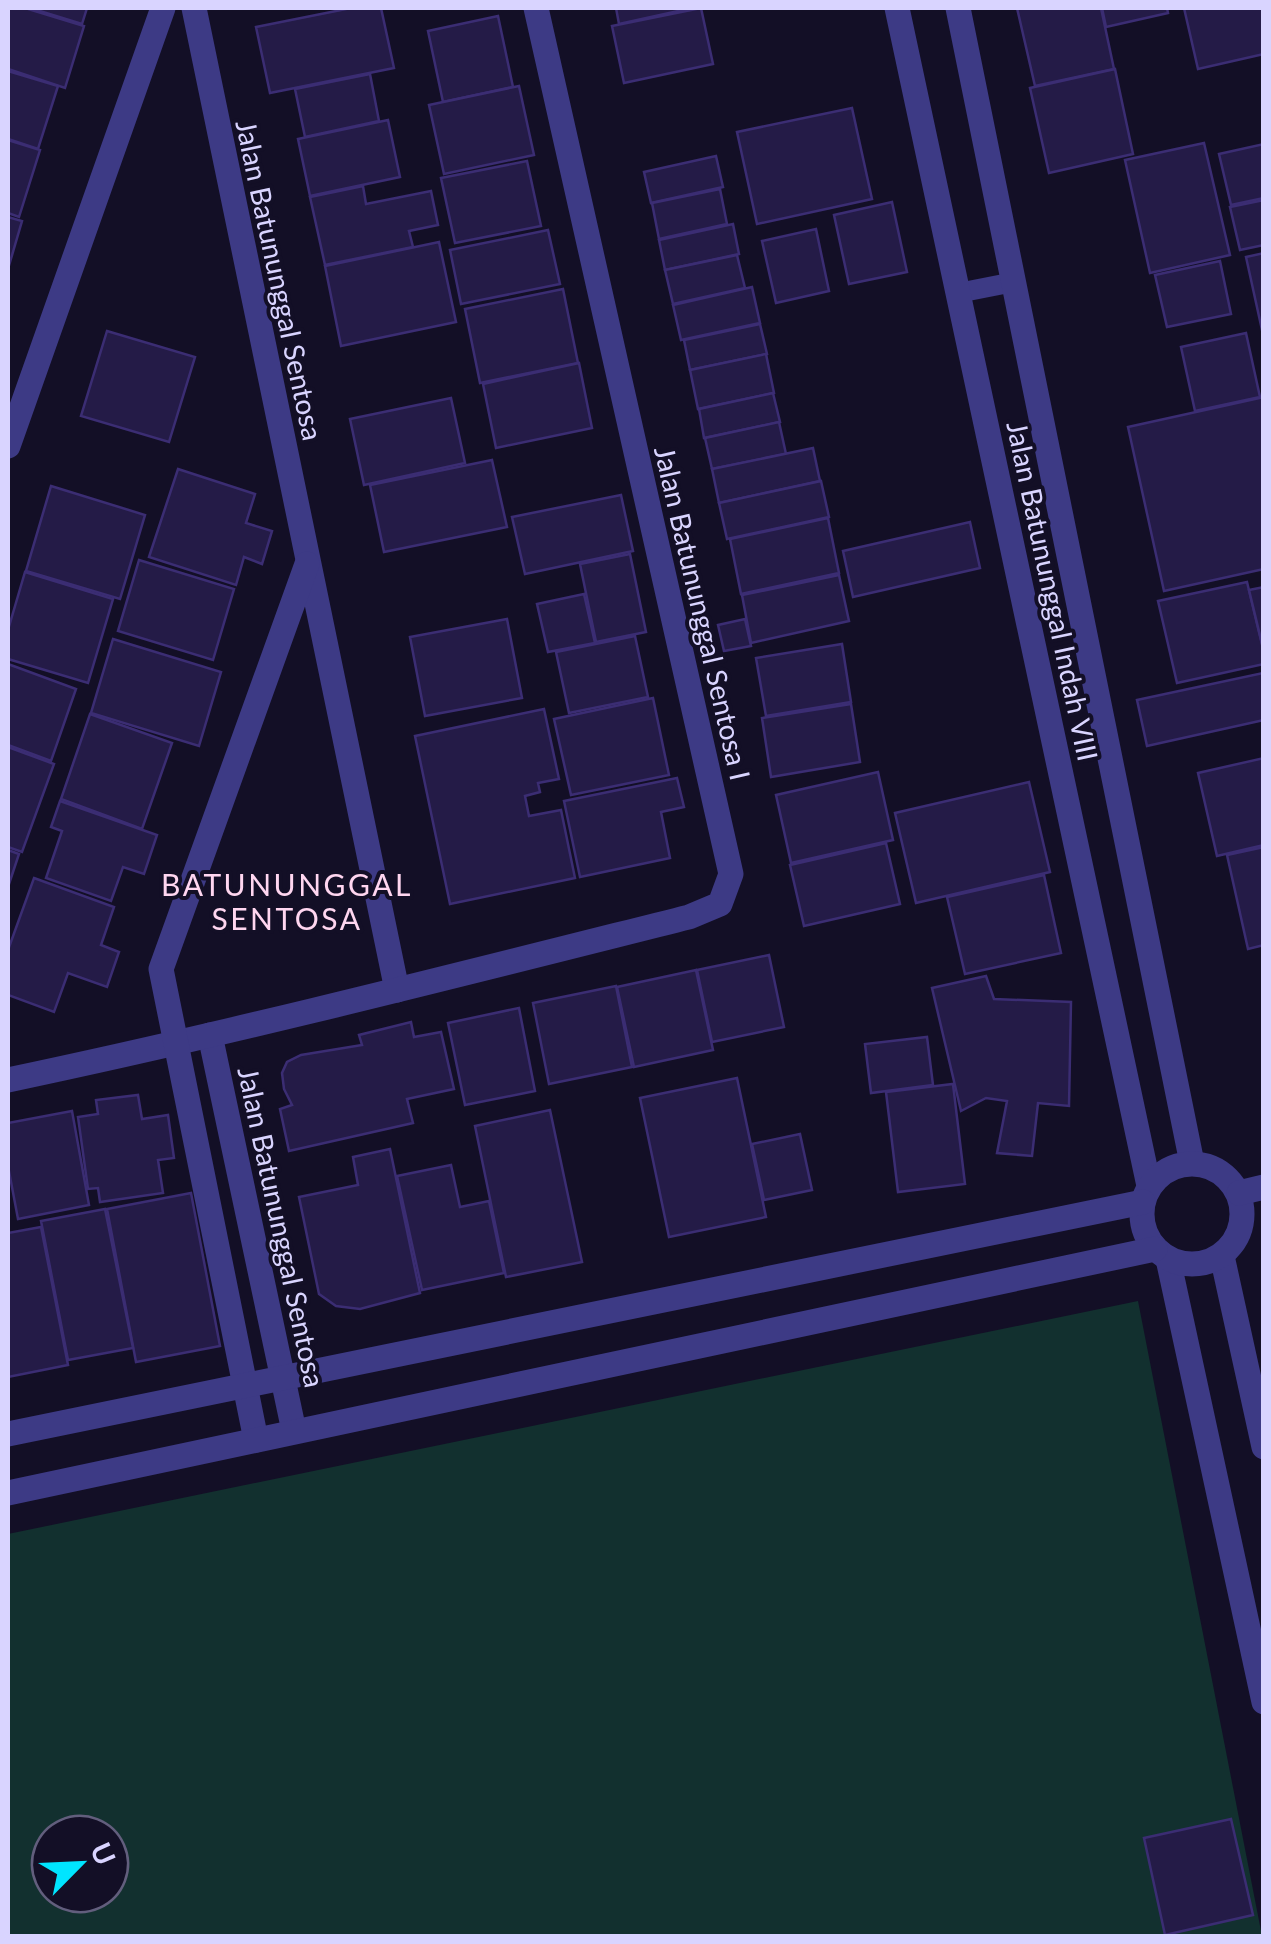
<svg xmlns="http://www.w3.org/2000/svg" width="1271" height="1944" viewBox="0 0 1271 1944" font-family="Lato,sans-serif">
  <rect width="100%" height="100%" fill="#130f26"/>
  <path fill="#12302f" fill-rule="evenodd" d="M1138,1301L1262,1936H8V1534ZM50,1834H110V1894H50Z"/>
  <g fill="#241b47" stroke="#3b2d73" stroke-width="2.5">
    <path d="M8,8H25L84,26L65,88L8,69Z"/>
    <path d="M30,8H87L82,24Z"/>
    <path d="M351,8H381L394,68L270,93L256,27Z"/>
    <path d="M616,8H692L619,24Z"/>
    <path d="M701,8L713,64L624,83L612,26Z"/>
    <path d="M1017,8H1101L1114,69L1035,86Z"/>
    <path d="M1102,8H1167L1168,13L1106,27Z"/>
    <path d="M1184,8H1264V54L1198,69Z"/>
    <path d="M498,16L513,87L443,102L428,31Z"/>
    <path d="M1115,69L1133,154L1049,173L1030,88Z"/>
    <path d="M8,71L58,86L38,149L8,139Z"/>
    <path d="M370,74L379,121L305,137L295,89Z"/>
    <path d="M519,86L534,155L444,174L429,105Z"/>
    <path d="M852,108L872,199L757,224L737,132Z"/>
    <path d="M388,120L400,177L310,196L298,139Z"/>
    <path d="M8,140L40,150L19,217L8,213Z"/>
    <path d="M1204,143L1230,255L1150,273L1125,160Z"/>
    <path d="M1264,144V198L1231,205L1219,154Z"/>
    <path d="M716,156L723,187L651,203L644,172Z"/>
    <path d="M527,161L541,226L455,243L441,178Z"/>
    <path d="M363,186L366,204L431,191L438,225L409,231L413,247L325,265L310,197Z"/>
    <path d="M720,189L727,224L659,239L652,203Z"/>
    <path d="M1264,200V245L1240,250L1230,207Z"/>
    <path d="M892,202L907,272L849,284L834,215Z"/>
    <path d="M8,217L22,221L8,269Z"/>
    <path d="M733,224L739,254L665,270L659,240Z"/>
    <path d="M816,229L829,291L776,303L762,241Z"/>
    <path d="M548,230L560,284L461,304L450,250Z"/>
    <path d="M439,242L456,322L341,346L325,266Z"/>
    <path d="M1264,253V330H1262L1246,257Z"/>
    <path d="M737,255L745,288L673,304L665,270Z"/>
    <path d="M1220,261L1231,314L1167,327L1155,275Z"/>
    <path d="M752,287L760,323L681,340L673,305Z"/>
    <path d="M563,289L578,363L480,383L465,309Z"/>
    <path d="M760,324L767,354L690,370L684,340Z"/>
    <path d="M107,331L195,357L169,442L81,416Z"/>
    <path d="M1246,333L1260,397L1195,411L1181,347Z"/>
    <path d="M766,354L774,393L698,409L690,370Z"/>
    <path d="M579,363L592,428L496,448L483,384Z"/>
    <path d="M773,393L780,422L704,438L699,409Z"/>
    <path d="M1264,397V569L1164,591L1128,427Z"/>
    <path d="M451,398L465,463L364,485L350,419Z"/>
    <path d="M779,422L786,454L712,469L705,438Z"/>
    <path d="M813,448L820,481L719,503L712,469Z"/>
    <path d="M492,460L507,527L384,552L370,485Z"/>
    <path d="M178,469L255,494L246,523L272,531L262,564L244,557L236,585L149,557Z"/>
    <path d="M821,481L829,517L727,539L719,503Z"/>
    <path d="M51,486L145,515L120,599L26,571Z"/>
    <path d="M621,495L633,551L525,574L512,517Z"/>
    <path d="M828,518L839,573L741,594L730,539Z"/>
    <path d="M970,522L980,568L853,597L843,551Z"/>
    <path d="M630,554L646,632L596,642L580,564Z"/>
    <path d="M139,560L234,589L213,660L118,631Z"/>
    <path d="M25,572L113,599L88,683L8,659V630Z"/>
    <path d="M839,575L849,621L751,643L742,595Z"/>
    <path d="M1247,582L1264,653V664L1177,683L1158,601Z"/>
    <path d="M1264,587V652L1249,590Z"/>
    <path d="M584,594L595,643L548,652L537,604Z"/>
    <path d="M507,619L522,698L425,716L410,637Z"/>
    <path d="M745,619L751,646L724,651L718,625Z"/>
    <path d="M635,636L648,697L569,713L556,652Z"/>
    <path d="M113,639L221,672L199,746L91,713Z"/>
    <path d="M842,644L851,702L766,716L756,658Z"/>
    <path d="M8,664L76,689L51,761L8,745Z"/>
    <path d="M1263,673L1264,720L1147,746L1137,700Z"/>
    <path d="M653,698L669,775L571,795L554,719Z"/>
    <path d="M851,704L860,762L771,777L762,718Z"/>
    <path d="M544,709L559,779L538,783L540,792L525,796L529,816L561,810L575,878L450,904L415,736Z"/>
    <path d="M90,714L172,743L142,829L61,799Z"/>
    <path d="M8,747L54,764L22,852L8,847Z"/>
    <path d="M1264,758V845L1217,856L1198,773Z"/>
    <path d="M878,772L893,840L791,863L776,795Z"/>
    <path d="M677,778L684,807L661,812L670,858L580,877L564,801Z"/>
    <path d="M1029,782L1050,872L916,903L895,813Z"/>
    <path d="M60,801L157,835L144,874L123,867L111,901L46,878L62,831L51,827Z"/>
    <path d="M886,843L900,904L804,926L790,865Z"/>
    <path d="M1264,847V945L1248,949L1227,855Z"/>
    <path d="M8,850L19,854L8,887Z"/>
    <path d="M1044,875L1061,953L965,974L947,897Z"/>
    <path d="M34,878L114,907L101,945L119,952L107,987L68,973L54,1012L8,995V950Z"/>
    <path d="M769,955L784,1027L712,1042L697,970Z"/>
    <path d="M696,970L713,1050L634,1067L617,987Z"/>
    <path d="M986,976L994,999L1071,1002L1069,1106L1038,1103L1032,1156L997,1153L1007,1101L986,1098L961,1111L932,988Z"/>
    <path d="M616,986L632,1067L549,1084L533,1003Z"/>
    <path d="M519,1008L535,1091L465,1105L448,1023Z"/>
    <path d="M411,1022L414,1037L441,1032L454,1089L407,1099L413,1123L289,1151L280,1109L292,1105L284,1089L282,1073L287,1062L301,1055L362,1045L359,1035Z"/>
    <path d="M927,1037L933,1085L871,1093L865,1044Z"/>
    <path d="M737,1078L766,1217L669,1237L640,1098Z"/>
    <path d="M953,1084L965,1184L898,1192L886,1092Z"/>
    <path d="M138,1095L142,1119L168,1115L174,1158L158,1160L163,1193L100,1202L98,1188L88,1189L78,1117L98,1114L96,1100Z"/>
    <path d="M550,1110L582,1262L506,1277L475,1126Z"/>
    <path d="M72,1111L89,1205L18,1219L8,1166V1123Z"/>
    <path d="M800,1134L812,1190L764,1200L752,1144Z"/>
    <path d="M390,1149L420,1293L360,1309L336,1306L319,1294L299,1197L358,1185L353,1157Z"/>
    <path d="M451,1165L460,1207L489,1201L504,1273L422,1290L397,1176Z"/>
    <path d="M191,1193L220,1346L136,1362L107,1209Z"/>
    <path d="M105,1209L133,1348L68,1360L41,1221Z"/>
    <path d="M41,1227L68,1365L8,1377V1233Z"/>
    <path d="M1231,1819L1253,1915L1165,1935L1144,1838Z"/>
  </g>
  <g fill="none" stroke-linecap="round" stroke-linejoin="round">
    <path stroke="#3d3a85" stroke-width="20" d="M958,293L1014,282"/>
    <g stroke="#3d3a85" stroke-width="25">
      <path d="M194,8L397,990"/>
      <path d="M897,8L1149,1186"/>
      <path d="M958,8L1192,1163"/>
      <path d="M8,446L163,8"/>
      <path d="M210,1035L294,1431"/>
      <path d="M8,1080C236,1032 462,974 689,917L720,904L731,874L536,8"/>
      <path d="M1222,1256L1264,1447"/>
      <path d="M1168,1259L1264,1702"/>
      <path d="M256,1440L161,969L307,564"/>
    </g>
    <g stroke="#3d3a85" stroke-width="25">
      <circle cx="1192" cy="1214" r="50"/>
      <path d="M1239,1193L1264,1187"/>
      <path d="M8,1434L1143,1202"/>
      <path d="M8,1493L1155,1249"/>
    </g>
  </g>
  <g text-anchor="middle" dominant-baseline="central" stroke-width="8" stroke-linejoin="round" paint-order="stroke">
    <g font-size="28" fill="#d9d4ff" stroke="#130f26">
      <text transform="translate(280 280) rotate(78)">Jalan Batununggal Sentosa</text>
      <text transform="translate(1053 591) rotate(78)">Jalan Batununggal Indah VIII</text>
      <text transform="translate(703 613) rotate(77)">Jalan Batununggal Sentosa I</text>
      <text transform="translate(282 1227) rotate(78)">Jalan Batununggal Sentosa</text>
    </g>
    <g font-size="30" letter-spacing="2.5" fill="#ffd6f0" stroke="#130f26">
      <text x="287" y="884">BATUNUNGGAL<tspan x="287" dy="34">SENTOSA</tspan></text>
    </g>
  </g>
  <rect width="1271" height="1944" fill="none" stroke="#d9d4ff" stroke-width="20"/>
  <g transform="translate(80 1864) rotate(66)"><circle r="48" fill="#130f26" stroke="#625e7d" stroke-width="2.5"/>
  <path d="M0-8L18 38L0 25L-18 38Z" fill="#00e5ff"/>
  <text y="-15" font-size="28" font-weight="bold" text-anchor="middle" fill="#d9d4ff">U</text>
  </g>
</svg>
